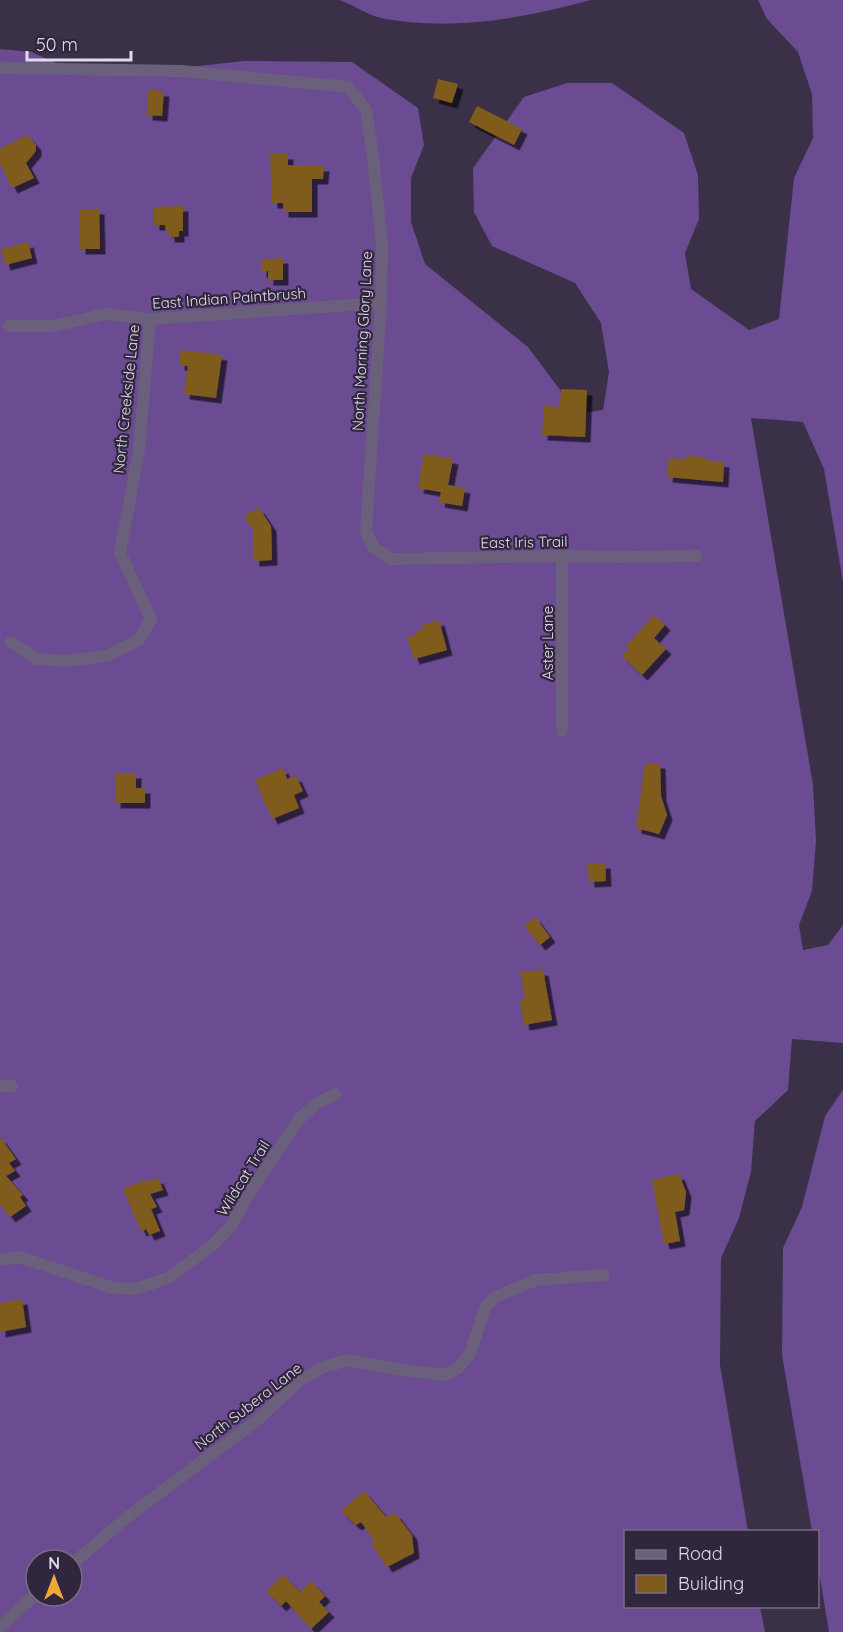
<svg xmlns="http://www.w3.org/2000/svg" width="843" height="1632" viewBox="0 0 843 1632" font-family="Quicksand,sans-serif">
  <defs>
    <filter id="shadow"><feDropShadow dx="5.5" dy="5.5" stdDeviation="0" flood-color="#0009"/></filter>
  </defs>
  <rect width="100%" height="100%" fill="#3a3048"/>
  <g fill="#6b4b92" fill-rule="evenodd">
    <path d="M339,0H591C526,18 453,31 386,19C370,17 355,5 339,0Z"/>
    <path d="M758,0H843V582L824,469L803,422L751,418L813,785L816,841L812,891L799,925L803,950L828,945L843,925V1043L792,1039L788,1090L755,1121L751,1172L739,1218L721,1258L720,1365L748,1531L626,1532V1606L760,1607L765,1632H0V49L31,52L73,70L124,74L244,61L352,62L418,108L424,145L411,178V222L425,264L528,347L578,414L603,410L609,372L601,323L575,283L492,246L474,212L473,168L524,97L567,83H612L684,133L698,175L699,219L685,253L691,289L749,330L779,319L794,178L813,138L812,94L798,52L767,19ZM36,1560H72V1596H36Z"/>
    <path d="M843,1090V1632H829L818,1566V1532L812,1531L782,1355L783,1248L802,1207L825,1116Z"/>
  </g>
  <g fill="#805b1c" filter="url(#shadow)">
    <path d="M438,79L458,84L452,103L433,98Z"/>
    <path d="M148,90L164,91L162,116L147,115Z"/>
    <path d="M477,106L522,129L514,145L469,122Z"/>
    <path d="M27,135L36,145V151L26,163L34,178L12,188L0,163V149Z"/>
    <path d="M270,154H288V165L324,166L323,179H312V212H283V203H272Z"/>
    <path d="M183,206V231H179V237H169V232H166L165,225H154V207Z"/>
    <path d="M80,209H99L100,249H80Z"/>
    <path d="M28,242L32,258L5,265L1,249Z"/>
    <path d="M283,258V280H268V271L261,272V259Z"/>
    <path d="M180,350L222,355L216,398L184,394L188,366L179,365Z"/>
    <path d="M561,389L587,390L585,437L542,435L544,406L560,407Z"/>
    <path d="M424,454L453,459L448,485L465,488L462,506L439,502L441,492L418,488Z"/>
    <path d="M686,456L706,457L705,460L724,462L723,482L667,477L669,458L686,459Z"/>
    <path d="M259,508L271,526L272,560L254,561L253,530L244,516Z"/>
    <path d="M654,615L665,625L654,638L666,649L642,675L622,656L629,648L626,646Z"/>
    <path d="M439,620L447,650L414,659L407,637L415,635V632L424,629L422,625Z"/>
    <path d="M645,763H660L661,796L667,815L659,834L636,828Z"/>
    <path d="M283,768L287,779L296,776L303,791L294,795L299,808L272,819L255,780Z"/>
    <path d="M116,773H136V788H145V803H115Z"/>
    <path d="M605,863L606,881L589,882L588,864Z"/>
    <path d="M535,917L550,937L540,945L524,926Z"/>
    <path d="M543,970L552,1020L524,1025L520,999L525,998L520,972Z"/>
    <path d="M0,1137L16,1159L9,1163L15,1171L6,1176L23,1195L20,1197L26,1206L10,1217L0,1204Z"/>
    <path d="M679,1174L686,1192L684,1210L675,1212L680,1241L664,1244L652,1180Z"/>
    <path d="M158,1178L163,1190L150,1194L157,1207L151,1209L160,1231L149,1235L146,1229L141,1231L123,1189L145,1180L146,1182Z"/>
    <path d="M22,1299L26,1327L0,1332V1303Z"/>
    <path d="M364,1491L386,1517L395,1513L412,1535L414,1553L387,1567L371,1543L375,1541L361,1522L356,1525L341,1511Z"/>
    <path d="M283,1575L300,1592L311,1581L325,1596L319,1602L329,1612L311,1629L286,1601L281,1606L266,1591Z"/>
  </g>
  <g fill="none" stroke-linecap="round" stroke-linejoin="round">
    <g stroke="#6b607b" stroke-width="12">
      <path d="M0,68L181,71L348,87L366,110L373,157L382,247L381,303L366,531L373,547L391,559L574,556L619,557L696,556"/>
      <path d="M9,326H53L105,314L150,319L381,303"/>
      <path d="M11,642L37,659L66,661L106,656L139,640L151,619L120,553L139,450L150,319"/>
      <path d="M562,731V556"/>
      <path d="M0,1086H12"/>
      <path d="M0,1260L19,1257L113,1288L135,1289L168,1278L213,1245L232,1225L248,1195L299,1119L316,1104L335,1094"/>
      <path d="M72,1564L130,1515L255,1422L298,1382L323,1367L348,1360L401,1370L446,1375L458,1368L470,1354L485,1308L495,1297L536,1280L604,1275"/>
      <path d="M0,1627L36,1594"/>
    </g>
  </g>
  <g text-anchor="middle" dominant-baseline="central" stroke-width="4.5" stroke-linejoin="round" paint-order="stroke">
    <g font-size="15" fill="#e1dbeb" stroke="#30263d">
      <text transform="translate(229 298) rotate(-4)">East Indian Paintbrush</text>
      <text transform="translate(362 341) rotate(-87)">North Morning Glory Lane</text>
      <text transform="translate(126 399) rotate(-84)">North Creekside Lane</text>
      <text transform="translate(524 542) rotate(-1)">East Iris Trail</text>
      <text transform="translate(547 643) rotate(-90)">Aster Lane</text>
      <text transform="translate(243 1178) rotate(-58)">Wildcat Trail</text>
      <text transform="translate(248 1406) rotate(-38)">North Subera Lane</text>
    </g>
  </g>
  <rect x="624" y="1530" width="195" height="78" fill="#30263d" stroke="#776e83" stroke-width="1.5"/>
  <rect x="636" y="1550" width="30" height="9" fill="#6b607b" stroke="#776e83" stroke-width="1.5"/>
  <text x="678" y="1560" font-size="18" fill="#e1dbeb">Road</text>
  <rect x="636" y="1575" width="30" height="18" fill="#805b1c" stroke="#776e83" stroke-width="1.5"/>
  <text x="678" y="1590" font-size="18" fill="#e1dbeb">Building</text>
  <g transform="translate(54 1578)"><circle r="28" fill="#30263d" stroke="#776e83" stroke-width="1.5"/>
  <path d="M0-4.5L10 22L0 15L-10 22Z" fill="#eca93a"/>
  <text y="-9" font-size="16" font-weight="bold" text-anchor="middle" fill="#e1dbeb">N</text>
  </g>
  <path d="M27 51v9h104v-9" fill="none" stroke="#e1dbeb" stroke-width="3"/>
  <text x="36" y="51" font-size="18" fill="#e1dbeb" stroke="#30263d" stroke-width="4.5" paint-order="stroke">50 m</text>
</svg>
